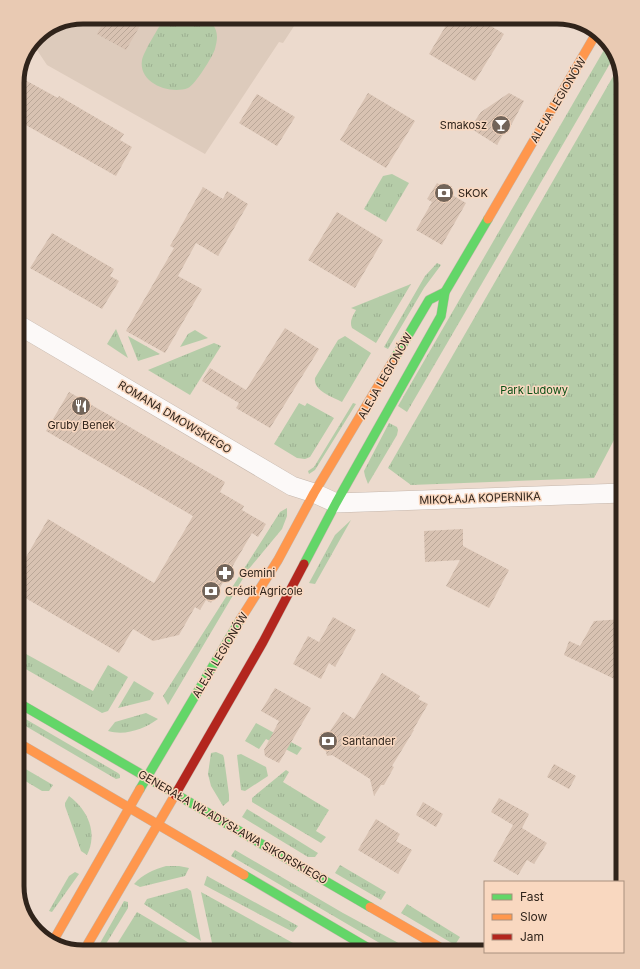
<svg xmlns="http://www.w3.org/2000/svg" width="640" height="969" viewBox="0 0 640 969" font-family="Inter,sans-serif">
  <defs>
    <pattern id="grass-tufts" width="24" height="20" patternUnits="userSpaceOnUse"><rect width="24" height="20" fill="#b5cca8"/><path d="M3 7l-1-3M5 7V3M7 7l1-3M15 17l-1-3M17 17v-4M19 17l1-3" fill="none" stroke="#9caf90"/></pattern>
    <pattern id="building-hatch" width="6" height="6" patternUnits="userSpaceOnUse"><rect width="6" height="6" fill="#d8c2b2"/><path d="M-1 1l2-2M0 6l6-6M5 7l2-2" fill="none" stroke="#baa798"/></pattern>
  </defs>
  <rect width="100%" height="100%" fill="#ecdacd"/>
  <path fill="#ddcbbc" d="M83,17H300L283,43L279,42L205,154L47,65L33,44L37,36Z"/>
  <g fill="url(#grass-tufts)">
    <path d="M165,17H204C211,22 217,27 217,37C217,40 216,45 215,49C213,56 195,85 188,88C170,95 138,83 142,60C144,51 159,27 165,17Z"/>
    <path d="M608,43L614,50L615,55L407,412L398,406Z"/>
    <path d="M619,66L623,83V423L594,478L411,485L388,468Z"/>
    <path d="M392,174L409,183L386,222L364,209L383,176Z"/>
    <path d="M437,263L441,265L424,288L388,349L384,347L425,276Z"/>
    <path d="M411,284L376,343L352,328C349,321 353,316 356,310L351,308Z"/>
    <path d="M116,329L128,358L107,344Z"/>
    <path d="M195,330L208,338L180,347L188,334Z"/>
    <path d="M128,336L160,354L138,361Z"/>
    <path d="M345,336L371,353L342,402C333,397 313,391 315,378L338,340Z"/>
    <path d="M214,343L221,346L190,395L148,370Z"/>
    <path d="M299,403L305,406L307,403L334,418L310,457L305,459L297,458L274,444Z"/>
    <path d="M353,403L356,404L315,470L309,474L308,471L314,467Z"/>
    <path d="M389,423L397,427L398,430L397,435L368,484L365,476L364,471Z"/>
    <path d="M287,508V516L282,529L248,570L168,705L163,696L280,512Z"/>
    <path d="M351,520L315,584L309,583L335,535Z"/>
    <path d="M17,649L93,691L108,665L128,677L108,711L102,713L17,664Z"/>
    <path d="M134,681L154,693L150,700L118,708Z"/>
    <path d="M146,713L158,719C144,729 126,736 108,731L115,722Z"/>
    <path d="M17,714L118,773L120,775V778L116,779L17,721Z"/>
    <path d="M256,723L302,748L297,755L266,739L259,749L245,741Z"/>
    <path d="M216,752L223,755L224,758L229,795V801L223,806L211,786L208,774L211,753Z"/>
    <path d="M241,754L266,767L268,776L245,791L241,790L237,755Z"/>
    <path d="M17,764L53,785L49,791H42L17,776Z"/>
    <path d="M286,770L289,772L283,782L329,810L316,831L326,837L321,843L252,802V798Z"/>
    <path d="M69,796C88,810 98,833 87,855L81,851L65,806V803Z"/>
    <path d="M247,809L318,853L315,857H308L242,817Z"/>
    <path d="M235,850L343,913L415,952H395L231,856Z"/>
    <path d="M340,865L386,892L381,900L335,873Z"/>
    <path d="M166,866H179L189,868L185,876L140,887L134,884C143,874 153,870 166,866Z"/>
    <path d="M75,872L79,874L52,912L49,911L69,876Z"/>
    <path d="M207,876L298,926L293,932L204,885Z"/>
    <path d="M187,888L191,891L201,941L144,904L147,899Z"/>
    <path d="M201,892L293,943L288,952H238L212,943Z"/>
    <path d="M124,901L128,902V908L101,952H95Z"/>
    <path d="M407,904L460,937L455,945L401,913Z"/>
    <path d="M137,912L196,947L180,952H112Z"/>
  </g>
  <g fill="url(#building-hatch)">
    <path d="M106,17H145L126,50L97,34Z"/>
    <path d="M451,17H476L504,34L475,81L429,54Z"/>
    <path d="M25,80L58,98L59,96L124,134L120,140L132,147L116,176L17,120V82L22,84Z"/>
    <path d="M368,93L415,121L386,168L340,140Z"/>
    <path d="M509,93L524,101L507,133L505,131L497,145L470,128L481,112Z"/>
    <path d="M257,94L295,117L277,146L239,123Z"/>
    <path d="M437,183L454,193L452,195L466,203L442,245L416,230L432,202L427,199Z"/>
    <path d="M203,187L223,199L227,191L248,204L218,256L196,243L178,276L202,289L165,353L126,331L174,248L170,246Z"/>
    <path d="M337,212L383,240L355,288L308,260Z"/>
    <path d="M52,233L114,269L110,276L119,281L102,309L30,268Z"/>
    <path d="M285,328L319,349L270,428L236,408L239,403L202,381L210,368L246,390Z"/>
    <path d="M69,392L225,482L220,492L244,506L242,510L266,524L258,537L252,533L211,603L206,600L200,610L195,607L179,635L153,641L133,629L119,653L17,593V573L48,519L154,583L193,516L46,431Z"/>
    <path d="M463,529V546L509,570L489,608L446,586L460,560L425,562L424,531Z"/>
    <path d="M333,617L356,630L335,667L329,663L321,679L293,664L308,636L319,642Z"/>
    <path d="M623,619V683L564,655L569,641L580,646L594,621Z"/>
    <path d="M382,673L420,696L418,699L428,704L413,730H414L392,766L394,767L384,785H381L374,796L370,779L332,755L327,756L321,733L330,731L343,712L354,719Z"/>
    <path d="M275,688L311,708L279,763L265,756L264,750L279,721L261,711Z"/>
    <path d="M554,764L576,776L569,789L547,777Z"/>
    <path d="M499,798L529,814L522,828L547,843L534,864L527,860L518,875L493,861L513,825L491,812Z"/>
    <path d="M423,802L443,814L436,827L416,815Z"/>
    <path d="M376,819L400,834L396,841L412,850L398,874L358,850Z"/>
  </g>
  <g fill="none" stroke-linecap="round" stroke-linejoin="round">
    <g stroke="#c5b7ad" stroke-width="20">
      <path id="street" d="M17,324L292,486L314,493L336,503L623,493"/>
    </g>
    <g stroke="#c5b7ad" stroke-width="10">
      <g id="fast">
        <path d="M393,361L429,300L445,292"/>
        <path d="M304,564L336,503L441,316L445,292L488,219"/>
        <path d="M17,702L370,907"/>
        <path d="M140,789L240,620"/>
        <path d="M244,875L375,952"/>
      </g>
    </g>
    <g stroke="#c5b7ad" stroke-width="10">
      <g id="slow">
        <path d="M488,219L597,32"/>
        <path d="M240,620L278,560L314,493L393,361"/>
        <path d="M17,742L244,875"/>
        <path d="M370,907L448,952"/>
        <path d="M52,943L140,789"/>
        <path d="M83,952L175,795"/>
      </g>
    </g>
    <g stroke="#c5b7ad" stroke-width="10">
      <path id="jam" d="M175,795L263,642L304,564"/>
    </g>
    <use href="#street" stroke="#fcf9f8" stroke-width="19"/>
    <use href="#fast" stroke="#63d668" stroke-width="9"/>
    <use href="#slow" stroke="#ff974d" stroke-width="9"/>
    <use href="#jam" stroke="#b3261e" stroke-width="9"/>
  </g>
  <defs>
    <g id="bar-disc" transform="scale(1)"><circle r="9.5" fill="#726459" stroke="#f9d8c0"/><path d="M-6-5H6L.8 .8V4.5H3.5V6h-7V4.5H-.8V.8Z" fill="#fff"/></g>
    <g id="bank-disc" transform="scale(1)"><circle r="9.5" fill="#726459" stroke="#f9d8c0"/><path d="M-6-4H6V4H-6ZM0-2.3a2.3 2.3 0 1 0 0 4.6a2.3 2.3 0 1 0 0-4.6Z" fill="#fff"/></g>
    <g id="restaurant-disc" transform="scale(1)"><circle r="9.5" fill="#726459" stroke="#f9d8c0"/><path d="M-5-6h1v4h1v-4h1v4h1v-4h1v5L-1.5 .5V6h-2V.5L-5-1ZM5-6V6H3V1.5H1.5Q1.5-4 5-6Z" fill="#fff"/></g>
    <g id="pharmacy-disc" transform="scale(1)"><circle r="9.5" fill="#726459" stroke="#f9d8c0"/><path d="M-2-6h4v4h4v4h-4v4h-4v-4h-4v-4h4Z" fill="#fff"/></g>
  </defs>
  <g fill-rule="evenodd">
    <use href="#bar-disc" x="501" y="125"/>
    <use href="#bank-disc" x="444" y="193"/>
    <use href="#restaurant-disc" x="81" y="406"/>
    <use href="#pharmacy-disc" x="225" y="573"/>
    <use href="#bank-disc" x="211" y="591"/>
    <use href="#bank-disc" x="328" y="741"/>
  </g>
  <g text-anchor="middle" dominant-baseline="central" stroke-width="3" stroke-linejoin="round" paint-order="stroke">
    <g font-size="11" fill="#30241b" stroke="#f9d8c0">
      <text transform="translate(558 100) rotate(-59)">ALEJA LEGIONÓW</text>
      <text transform="translate(385 376) rotate(-60)">ALEJA LEGIONÓW</text>
      <text transform="translate(175 417) rotate(31)">ROMANA DMOWSKIEGO</text>
      <text transform="translate(480 498) rotate(-2)">MIKOŁAJA KOPERNIKA</text>
      <text transform="translate(220 655) rotate(-59)">ALEJA LEGIONÓW</text>
      <text transform="translate(233 827) rotate(30)">GENERAŁA WŁADYSŁAWA SIKORSKIEGO</text>
    </g>
    <g font-size="11" fill="#30241b" stroke="#f9d8c0" text-anchor="start">
      <text x="487" y="125" text-anchor="end">Smakosz</text>
      <text x="458" y="193">SKOK</text>
      <text x="81" y="425" text-anchor="middle">Gruby Benek</text>
      <text x="239" y="573">Gemini</text>
      <text x="225" y="591">Crédit Agricole</text>
      <text x="342" y="741">Santander</text>
    </g>
    <g font-size="11" fill="#094f14" stroke="#f9d8c0">
      <text x="534" y="390">Park Ludowy</text>
    </g>
  </g>
  <path d="M0 0H640V969H0ZM83 24H557A59 59 0 0 1 616 83V886A59 59 0 0 1 557 945H83A59 59 0 0 1 24 886V83A59 59 0 0 1 83 24Z" fill="#e9cab3" fill-rule="evenodd"/>
  <path fill="none" stroke="#30241b" stroke-width="5" d="M83 24H557A59 59 0 0 1 616 83V886A59 59 0 0 1 557 945H83A59 59 0 0 1 24 886V83A59 59 0 0 1 83 24Z"/>
  <rect x="484" y="881" width="140" height="72" fill="#f9d8c0" stroke="#a9907e"/>
  <rect x="492" y="894" width="20" height="6" fill="#63d668" stroke="#a9907e"/>
  <text x="520" y="901" font-size="12" fill="#30241b">Fast</text>
  <rect x="492" y="914" width="20" height="6" fill="#ff974d" stroke="#a9907e"/>
  <text x="520" y="921" font-size="12" fill="#30241b">Slow</text>
  <rect x="492" y="934" width="20" height="6" fill="#b3261e" stroke="#a9907e"/>
  <text x="520" y="941" font-size="12" fill="#30241b">Jam</text>
</svg>
